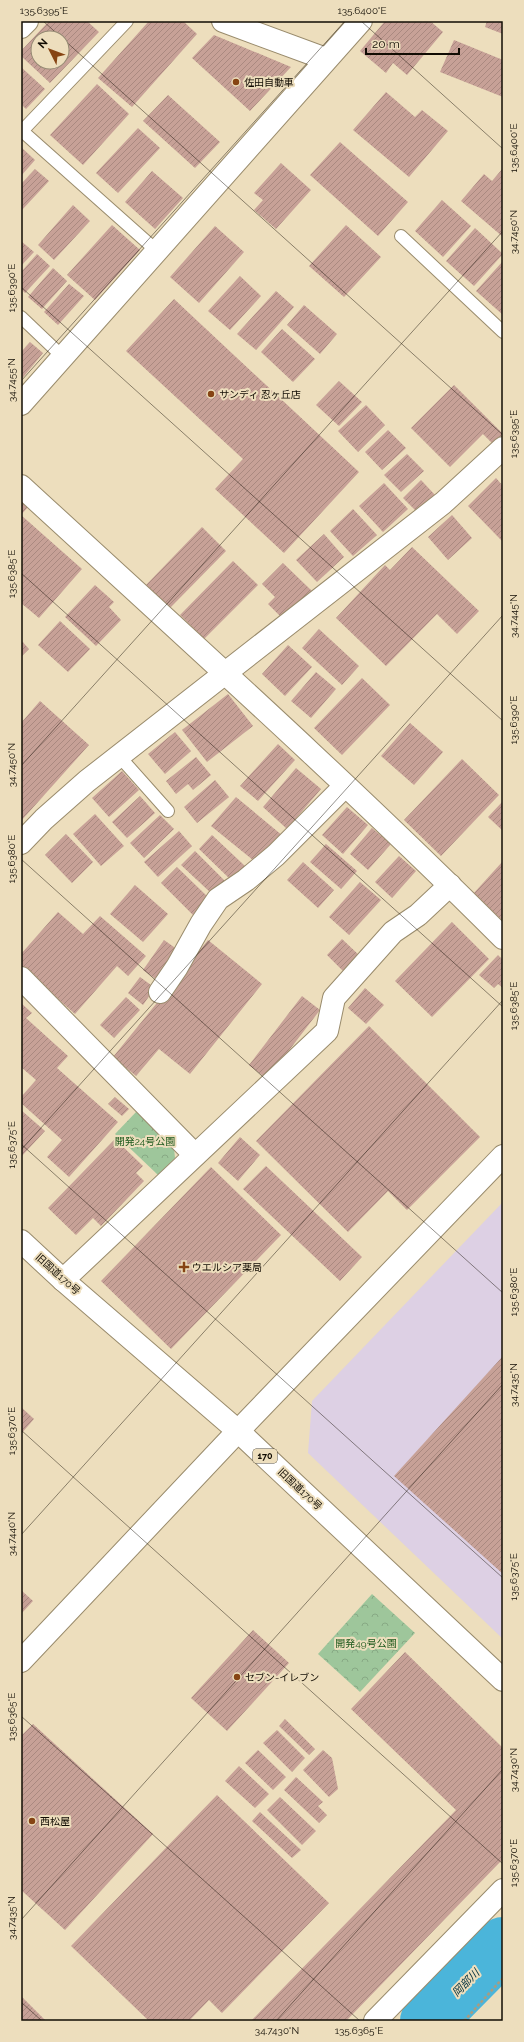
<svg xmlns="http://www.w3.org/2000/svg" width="524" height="2042" viewBox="0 0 524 2042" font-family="Raleway,'Noto Sans JP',sans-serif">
  <defs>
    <pattern id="forest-crowns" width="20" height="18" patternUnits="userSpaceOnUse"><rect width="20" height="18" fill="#9ec69b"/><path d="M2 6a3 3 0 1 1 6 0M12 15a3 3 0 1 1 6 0" fill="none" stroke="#87a984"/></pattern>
    <pattern id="building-hatch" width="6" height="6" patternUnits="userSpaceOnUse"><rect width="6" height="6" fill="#c7a197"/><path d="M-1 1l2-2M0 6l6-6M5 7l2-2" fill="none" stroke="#aa8980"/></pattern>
  </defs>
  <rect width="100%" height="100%" fill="#eddebd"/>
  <path fill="#ddd0e4" d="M503,1202V1639L308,1453L312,1401Z"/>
  <g fill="url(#forest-crowns)">
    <path d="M137,1111L174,1148L175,1158L158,1175L115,1134Z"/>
    <path d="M372,1594L415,1633L360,1692L318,1654Z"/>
  </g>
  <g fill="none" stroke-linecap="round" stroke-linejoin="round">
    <path stroke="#4bb5da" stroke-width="56" d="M428,2021L503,1945"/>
  </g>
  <g fill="url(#building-hatch)" fill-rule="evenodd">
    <path d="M49,21H87L99,32L50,83L21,56V51ZM38,38H62V62H38Z"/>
    <path d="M149,21H183L197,34L132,107L98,78Z"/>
    <path d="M385,21H430L443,32L407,75L393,63L386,73L360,51Z"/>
    <path d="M487,21H503V34L485,27Z"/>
    <path d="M214,35L291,67L250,111L192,58Z"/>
    <path d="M454,40L503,60V97L440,72Z"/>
    <path d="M21,67L45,89L26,109L21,104Z"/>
    <path d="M97,84L129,114L83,165L50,135Z"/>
    <path d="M386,92L415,117L422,110L448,131L409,177L353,130Z"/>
    <path d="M168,95L220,142L195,168L143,121Z"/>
    <path d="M138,128L160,148L118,193L96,173Z"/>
    <path d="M340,142L408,202L378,236L310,175Z"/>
    <path d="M21,147L35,160L21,176Z"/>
    <path d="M281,163L311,190L276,229L254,210L263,200L254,193Z"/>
    <path d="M503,168V237L461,201L484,174L492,181Z"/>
    <path d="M35,169L49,181L21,211V184Z"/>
    <path d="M152,171L183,198L155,229L125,202Z"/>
    <path d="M442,200L471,226L443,257L415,231Z"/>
    <path d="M73,205L90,221L54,260L38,245Z"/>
    <path d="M112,225L140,250L95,300L67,275Z"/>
    <path d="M346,225L381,257L344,297L309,266Z"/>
    <path d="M215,226L244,252L199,303L170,277Z"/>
    <path d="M475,228L503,254L474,286L446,261Z"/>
    <path d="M21,241L34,252L21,266Z"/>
    <path d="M37,254L50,266L25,293L21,289V272Z"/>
    <path d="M503,261V315L476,291Z"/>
    <path d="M53,268L67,281L42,309L28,297Z"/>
    <path d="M240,276L261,296L230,330L208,311Z"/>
    <path d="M69,284L84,296L58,325L44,312Z"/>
    <path d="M276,291L294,307L256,350L237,334Z"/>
    <path d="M174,299L359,472L284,553L215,489L243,459L126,351Z"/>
    <path d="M304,305L337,334L320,354L287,325Z"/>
    <path d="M282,329L315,359L293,382L261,352Z"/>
    <path d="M30,342L43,353L21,380V352Z"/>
    <path d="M339,381L362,402L339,426L316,405Z"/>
    <path d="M454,385L503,434L493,444L483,434L450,467L411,428Z"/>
    <path d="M366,405L385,425L358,452L338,431Z"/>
    <path d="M388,430L406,448L382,470L365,452Z"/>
    <path d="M407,454L424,471L401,492L384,475Z"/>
    <path d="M496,478L503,486V542L468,506Z"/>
    <path d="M421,480L436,496L418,513L403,498Z"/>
    <path d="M384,483L408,509L383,532L359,506Z"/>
    <path d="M21,501L28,507L21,515L82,569L39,618L21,603Z"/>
    <path d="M353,509L377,535L353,556L330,531Z"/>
    <path d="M452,515L472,538L448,560L428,537Z"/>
    <path d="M202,527L226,551L170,608L146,585Z"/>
    <path d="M324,534L344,557L317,582L296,560Z"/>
    <path d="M412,547L479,611L457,634L437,614L386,666L336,618L385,565L390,570Z"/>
    <path d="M233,561L258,585L204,639L180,615Z"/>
    <path d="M283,563L312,591L284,620L268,604L275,597L262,584Z"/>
    <path d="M95,585L114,602L109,607L121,620L96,646L65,617Z"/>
    <path d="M60,621L90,649L68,672L38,645Z"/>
    <path d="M319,629L359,666L342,685L302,648Z"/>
    <path d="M21,640L29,649L21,657Z"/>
    <path d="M288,645L312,667L285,696L262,674Z"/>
    <path d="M316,672L336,689L311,718L291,701Z"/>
    <path d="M362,678L390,705L342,755L314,728Z"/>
    <path d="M228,694L253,726L207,762L182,730Z"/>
    <path d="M40,701L89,745L21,821V723Z"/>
    <path d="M410,723L443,752L414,785L381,756Z"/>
    <path d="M175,732L191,751L165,774L148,754Z"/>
    <path d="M278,744L295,760L258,801L240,786Z"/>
    <path d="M196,757L211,775L193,790L188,784L176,794L166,781Z"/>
    <path d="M462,759L499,795L441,856L404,820Z"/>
    <path d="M296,768L321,789L287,829L263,807Z"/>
    <path d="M122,771L139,790L109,817L92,798Z"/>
    <path d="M215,780L229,797L197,823L184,807Z"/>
    <path d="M140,796L155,813L127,838L112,822Z"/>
    <path d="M236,797L283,836L259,865L211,826Z"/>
    <path d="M503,801V831L488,817Z"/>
    <path d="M347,807L368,825L343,854L322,835Z"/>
    <path d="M95,814L124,846L101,866L73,834Z"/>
    <path d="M160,815L174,829L144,858L130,843Z"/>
    <path d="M372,828L391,844L368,870L350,854Z"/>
    <path d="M179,831L192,846L158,877L144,862Z"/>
    <path d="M66,834L93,862L72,883L45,855Z"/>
    <path d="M212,835L245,866L231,880L199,849Z"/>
    <path d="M326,844L357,871L341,889L310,862Z"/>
    <path d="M195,851L225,881L212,894L181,865Z"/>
    <path d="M399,856L416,871L392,898L375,882Z"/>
    <path d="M503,861V921L473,894Z"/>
    <path d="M303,862L334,890L318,908L287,880Z"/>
    <path d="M177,867L211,900L195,917L161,883Z"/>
    <path d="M360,882L381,900L349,935L329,917Z"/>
    <path d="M135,885L168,914L143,942L110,914Z"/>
    <path d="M58,912L83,934L100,916L146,956L128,976L117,966L75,1014L21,966V954Z"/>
    <path d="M452,922L489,959L432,1017L395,981Z"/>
    <path d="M342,939L361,957L346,974L327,955Z"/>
    <path d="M164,940L181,952L160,982L143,970Z"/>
    <path d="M208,940L262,984L190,1074L159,1049L136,1076L113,1057Z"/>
    <path d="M498,955L503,960V988L498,984L494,988L479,975Z"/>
    <path d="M140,977L155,988L143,1005L128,993Z"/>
    <path d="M365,988L384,1005L366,1024L348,1008Z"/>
    <path d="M302,996L320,1010L267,1079L249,1065Z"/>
    <path d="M126,997L140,1010L114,1038L100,1025Z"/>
    <path d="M21,1003L32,1013L26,1018L68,1056L57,1068L118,1122L69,1177L47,1157L62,1140L21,1103V1097L36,1080L21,1067Z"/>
    <path d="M369,1026L480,1137L407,1210L388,1191L348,1232L256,1141Z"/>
    <path d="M115,1097L129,1109L122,1116L108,1104Z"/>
    <path d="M21,1110L45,1131L21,1157Z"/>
    <path d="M240,1137L260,1155L238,1181L218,1163Z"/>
    <path d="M115,1139L143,1166L136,1173L144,1181L101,1226L93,1218L76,1235L48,1208Z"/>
    <path d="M266,1166L362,1257L340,1281L243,1189Z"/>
    <path d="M211,1167L281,1235L171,1349L101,1281Z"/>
    <path d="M503,1356V1574L394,1476Z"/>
    <path d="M21,1407L34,1419L21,1434Z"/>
    <path d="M21,1590L33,1601L21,1614Z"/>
    <path d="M253,1630L289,1663L227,1731L191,1698Z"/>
    <path d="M405,1652L503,1748V1859L346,2021H251L456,1810L351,1709Z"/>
    <path d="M285,1719L315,1749L309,1755L279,1726Z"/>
    <path d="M33,1724L153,1834L65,1930L21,1890V1736Z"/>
    <path d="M277,1730L305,1758L292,1772L263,1743Z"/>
    <path d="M258,1750L286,1777L273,1790L245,1763Z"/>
    <path d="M323,1750L332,1758L338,1789L329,1797L303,1770Z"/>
    <path d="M239,1766L269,1794L255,1808L225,1781Z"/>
    <path d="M296,1777L323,1802L318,1806L327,1815L319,1823L284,1790Z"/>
    <path d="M217,1795L329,1903L222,2013L209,2000L189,2021H149L71,1946Z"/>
    <path d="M280,1797L316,1831L302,1845L267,1810Z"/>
    <path d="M260,1812L301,1850L292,1858L252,1821Z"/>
    <path d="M21,1996L46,2021H21Z"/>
  </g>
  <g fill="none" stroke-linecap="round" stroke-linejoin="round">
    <g stroke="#998b6c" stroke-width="14">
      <g id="lane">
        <path d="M21,130L157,251"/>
        <path d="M22,131L127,21"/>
        <path d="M401,236L503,332"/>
        <path d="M21,317L63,357"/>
        <path d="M119,756L168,811"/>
      </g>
    </g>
    <g stroke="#998b6c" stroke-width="24">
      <g id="street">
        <path d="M223,21L326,59"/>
        <path d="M21,27L27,21"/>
        <path d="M21,486C183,635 347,782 503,938"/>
        <path d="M21,843L44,819L87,781L443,503L503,448"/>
        <path d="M21,978L195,1155"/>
        <path d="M160,992L177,967L201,924L218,899L246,880L276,855L345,786"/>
        <path d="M63,1280L327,1031L334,998L393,932L418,915L450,885"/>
        <path d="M375,2021L503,1890"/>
      </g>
    </g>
    <g stroke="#998b6c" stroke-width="24">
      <g id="secondary">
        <path d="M21,404L361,21"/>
        <path d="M21,1661L238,1431L503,1156"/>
      </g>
    </g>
    <g stroke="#998b6c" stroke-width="24">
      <path id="highway" d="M21,1241L63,1280L238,1431L503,1680"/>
    </g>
    <path stroke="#a79c82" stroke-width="2.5" stroke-dasharray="3 2" stroke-linecap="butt" d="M464,2021L503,1978"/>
    <use href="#lane" stroke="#fff" stroke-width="12"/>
    <use href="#street" stroke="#fff" stroke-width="22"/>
    <use href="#secondary" stroke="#fff" stroke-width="22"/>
    <use href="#highway" stroke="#fff" stroke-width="22"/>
  </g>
  <path fill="none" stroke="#110c03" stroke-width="1" stroke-opacity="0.45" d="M43,21L503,435M361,21L503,149M21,287L503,721M21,381L345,21M21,573L503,1007M21,766L503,231M21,859L503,1293M21,1144L503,1578M21,1150L503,615M21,1430L503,1864M21,1535L503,1000M21,1716L360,2021M21,1920L503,1384M21,2002L42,2021M276,2021L503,1769"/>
  <g fill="#864413" stroke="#eddebd" stroke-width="1.5">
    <circle cx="236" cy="82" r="4"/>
    <circle cx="211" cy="394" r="4"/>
    <path d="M182 1261h4v4h4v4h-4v4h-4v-4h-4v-4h4z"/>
    <circle cx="237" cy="1677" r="4"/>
    <circle cx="32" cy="1821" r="4"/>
  </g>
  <g text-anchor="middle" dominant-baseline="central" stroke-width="4" stroke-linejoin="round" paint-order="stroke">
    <rect fill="#eddebd" stroke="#534b3b" stroke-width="1" x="253" y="1449" width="24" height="14" rx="3"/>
    <g font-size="9" font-weight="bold" fill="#110c03">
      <text x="265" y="1456">170</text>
    </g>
    <g font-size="10" fill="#110c03" stroke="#eddebd" text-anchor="start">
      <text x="244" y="82">佐田自動車</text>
      <text x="219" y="394">サンディ 忍ヶ丘店</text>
      <text x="192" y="1267">ウエルシア薬局</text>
      <text x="245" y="1677">セブン-イレブン</text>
      <text x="40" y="1821">西松屋</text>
    </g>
    <g font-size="10" fill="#1c591c" stroke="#eddebd">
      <text x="145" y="1141">開発24号公園</text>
      <text x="366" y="1643">開発49号公園</text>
    </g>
    <g font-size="10" fill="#110c03" stroke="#eddebd">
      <text transform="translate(58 1274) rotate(42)">旧国道170号</text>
      <text transform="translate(300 1489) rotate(43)">旧国道170号</text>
    </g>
    <g font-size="11" font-style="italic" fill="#00303f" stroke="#eddebd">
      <text transform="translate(466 1983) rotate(-45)">岡部川</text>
    </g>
  </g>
  <rect width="524" height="2042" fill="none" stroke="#eddebd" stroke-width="44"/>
  <g transform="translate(50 50) rotate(312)"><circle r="19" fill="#eddebd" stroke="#958a73"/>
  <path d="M0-3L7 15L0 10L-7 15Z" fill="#864413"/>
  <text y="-6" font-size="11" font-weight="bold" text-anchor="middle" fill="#110c03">N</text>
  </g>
  <path d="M366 48v6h93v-6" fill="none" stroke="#110c03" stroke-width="2"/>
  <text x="372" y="48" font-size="12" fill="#110c03" stroke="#eddebd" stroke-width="3" paint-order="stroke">20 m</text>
  <rect x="22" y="22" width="480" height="1998" fill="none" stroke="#110c03" stroke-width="1.5"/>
  <g font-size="10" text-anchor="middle" fill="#110c03">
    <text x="44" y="14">135.6395°E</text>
    <text x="362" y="14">135.6400°E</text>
    <text transform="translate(513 148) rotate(-90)" y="4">135.6400°E</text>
    <text transform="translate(513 232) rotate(-90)" y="4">34.7450°N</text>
    <text transform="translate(11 288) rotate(-90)" y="4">135.6390°E</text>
    <text transform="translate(11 380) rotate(-90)" y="4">34.7455°N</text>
    <text transform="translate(513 434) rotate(-90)" y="4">135.6395°E</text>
    <text transform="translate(11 574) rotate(-90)" y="4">135.6385°E</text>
    <text transform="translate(513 616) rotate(-90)" y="4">34.7445°N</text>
    <text transform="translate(513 720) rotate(-90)" y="4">135.6390°E</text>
    <text transform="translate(11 765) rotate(-90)" y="4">34.7450°N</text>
    <text transform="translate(11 859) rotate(-90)" y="4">135.6380°E</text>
    <text transform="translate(513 1006) rotate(-90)" y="4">135.6385°E</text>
    <text transform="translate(11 1145) rotate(-90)" y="4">135.6375°E</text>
    <text transform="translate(513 1292) rotate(-90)" y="4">135.6380°E</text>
    <text transform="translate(513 1385) rotate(-90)" y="4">34.7435°N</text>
    <text transform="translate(11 1431) rotate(-90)" y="4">135.6370°E</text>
    <text transform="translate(11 1534) rotate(-90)" y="4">34.7440°N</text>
    <text transform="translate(513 1577) rotate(-90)" y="4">135.6375°E</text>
    <text transform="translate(11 1717) rotate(-90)" y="4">135.6365°E</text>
    <text transform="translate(513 1770) rotate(-90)" y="4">34.7430°N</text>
    <text transform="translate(513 1863) rotate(-90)" y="4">135.6370°E</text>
    <text transform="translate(11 1918) rotate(-90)" y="4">34.7435°N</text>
    <text x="277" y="2034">34.7430°N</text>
    <text x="359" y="2034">135.6365°E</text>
  </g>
</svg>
